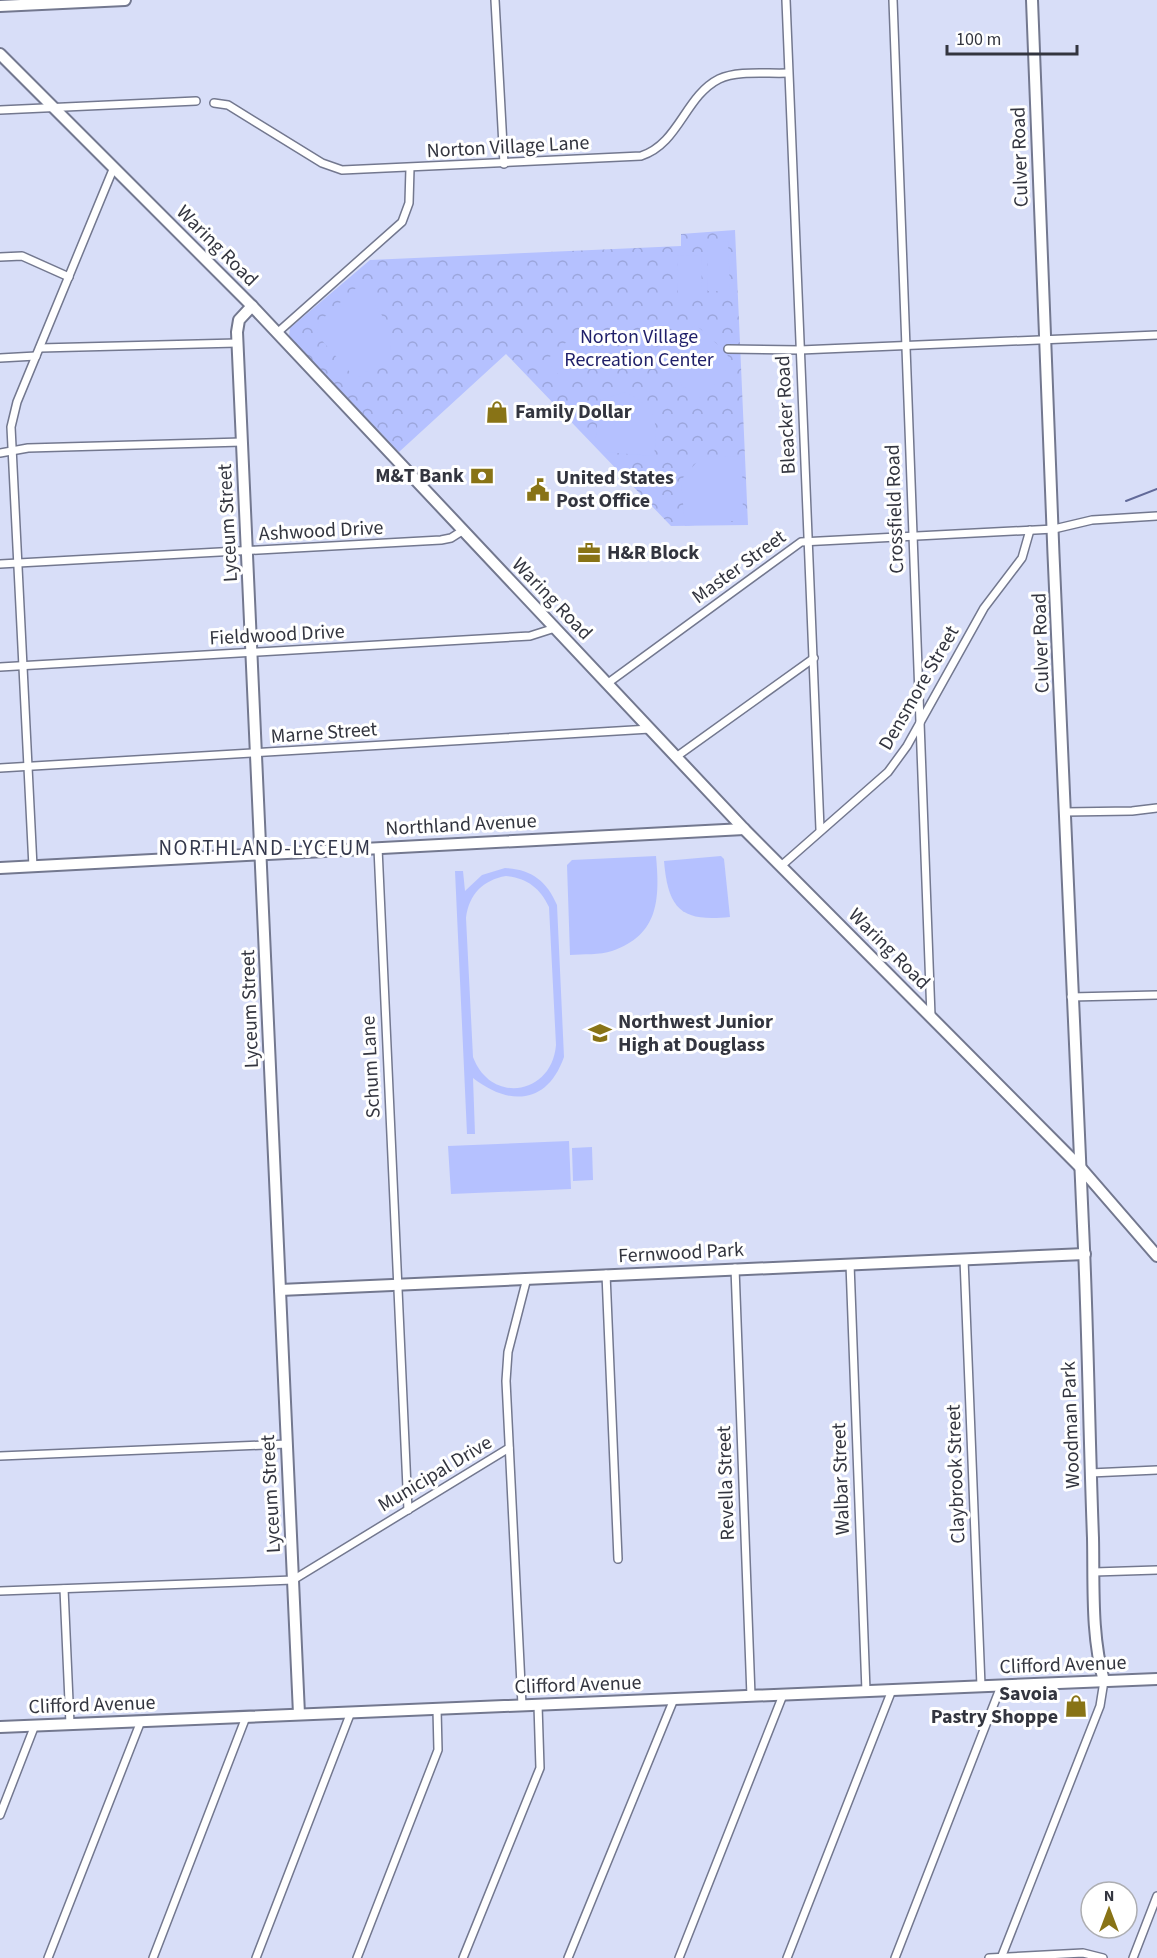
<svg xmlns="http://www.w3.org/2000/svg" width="1157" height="1958" viewBox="0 0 1157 1958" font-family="'Source Sans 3',sans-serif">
  <defs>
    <pattern id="forest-crowns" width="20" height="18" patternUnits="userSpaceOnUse" patternTransform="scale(1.5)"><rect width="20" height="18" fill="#b5c1ff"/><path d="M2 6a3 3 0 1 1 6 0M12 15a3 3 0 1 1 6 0" fill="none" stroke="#9ca6dc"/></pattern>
  </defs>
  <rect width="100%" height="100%" fill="#d8def8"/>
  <path fill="url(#forest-crowns)" d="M735,230L748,525L671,526L506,354L399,452L289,336L290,328L370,260L681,246V234Z"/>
  <g fill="#b5c1ff" fill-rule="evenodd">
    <path d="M728,241L730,291H708L707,242Z"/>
    <path d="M701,255L702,293H678L677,256Z"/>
    <path d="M357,287L375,305L391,329L390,350L370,369L356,379L317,335L319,322Z"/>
    <path d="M696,325L727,353L730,365L703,399L682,386L671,359L677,336Z"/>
    <path d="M578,332L600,357L585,370L563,345Z"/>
    <path d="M561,347L582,372L567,385L546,360Z"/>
    <path d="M625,392C658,407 658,423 654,456L604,452L595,445L600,400Z"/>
    <path d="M702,456L742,457L743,520L685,526L681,480Z"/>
    <path d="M656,856C660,899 659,935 612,951C600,955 583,954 570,955L567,865L572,860Z"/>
    <path d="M721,856L724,859L730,917C682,922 668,910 664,861Z"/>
    <path d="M505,868C531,869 547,881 557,905L564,1057C547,1105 509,1106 473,1078L475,1134H467L455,871H463L465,891L482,875ZM506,876C527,878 540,888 549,907L556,1045C552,1095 491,1105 473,1057L466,918C469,894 483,880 506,876Z"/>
    <path d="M569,1141L571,1189L451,1194L448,1146Z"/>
    <path d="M592,1147L593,1180L573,1181L572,1148Z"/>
  </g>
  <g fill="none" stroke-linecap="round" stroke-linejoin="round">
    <path stroke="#626a99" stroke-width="2" d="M1126,501L1157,489"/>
    <g stroke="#73788f" stroke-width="10">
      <g id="street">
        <path d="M495,0L504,164"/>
        <path d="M786,0L820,829"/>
        <path d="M893,0L931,1016"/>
        <path d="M214,103L228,105L322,163L342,170L641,156C679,144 685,96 719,79C738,70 767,74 788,73"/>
        <path d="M0,110L196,101"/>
        <path d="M0,257L22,256L69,277"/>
        <path d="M277,333L402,222L409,203L410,168"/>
        <path d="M40,348L237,343"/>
        <path d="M728,349L800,350L1157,335"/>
        <path d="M0,358L36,356"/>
        <path d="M0,453L28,448L242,442"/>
        <path d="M0,564L441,540L451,538L462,531"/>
        <path d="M0,667L530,636L555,628"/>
        <path d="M608,683L801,542L1054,529L1092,520L1157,516"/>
        <path d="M676,757L814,658"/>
        <path d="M0,768L650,729"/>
        <path d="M1065,812L1132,811L1157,808"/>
        <path d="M378,848L408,1510"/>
        <path d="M781,866L888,772L907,746L984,608L1022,558L1030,530"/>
        <path d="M33,867L11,427L17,402L114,167"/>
        <path d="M1071,997L1157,995"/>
        <path d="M964,1259L981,1686"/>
        <path d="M850,1264L866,1691"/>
        <path d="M735,1268L751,1696"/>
        <path d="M606,1274L618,1559"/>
        <path d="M0,1456L287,1444"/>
        <path d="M1090,1473L1157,1470"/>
        <path d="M1094,1572L1157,1570"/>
        <path d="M64,1589L70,1724"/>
        <path d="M0,1591L293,1580L509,1448"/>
        <path d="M522,1705L506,1381L508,1352L527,1278"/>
        <path d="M0,1815L35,1725"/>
        <path d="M48,1958L141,1721"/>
        <path d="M153,1958L246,1717"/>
        <path d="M256,1958L351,1712"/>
        <path d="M357,1958L438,1750L437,1709"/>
        <path d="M463,1958L540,1768L538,1705"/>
        <path d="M568,1958L674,1699"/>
        <path d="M679,1958L783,1695"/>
        <path d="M787,1958L892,1690"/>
        <path d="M895,1958L1001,1686"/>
        <path d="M989,1958L1083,1953L1103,1958"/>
        <path d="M1001,1958L1100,1706L1104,1681"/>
        <path d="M1133,1958L1157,1896"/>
      </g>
    </g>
    <g stroke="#73788f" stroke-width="14">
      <g id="secondary">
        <path d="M1032,0C1046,409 1065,817 1083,1226C1088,1330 1089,1434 1093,1538C1094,1585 1091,1636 1104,1681"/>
        <path d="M0,6L125,0"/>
        <path d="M0,54L252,306L744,829L1080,1167L1157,1256"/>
        <path d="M252,306L239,320L237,332L299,1714"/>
        <path d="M0,868L744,829"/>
        <path d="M280,1290L1085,1254"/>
        <path d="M0,1727L1157,1679"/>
      </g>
    </g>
    <use href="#street" stroke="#fff" stroke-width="7"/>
    <use href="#secondary" stroke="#fff" stroke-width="10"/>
  </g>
  <defs>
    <g id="shop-bare" transform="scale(1.8)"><path d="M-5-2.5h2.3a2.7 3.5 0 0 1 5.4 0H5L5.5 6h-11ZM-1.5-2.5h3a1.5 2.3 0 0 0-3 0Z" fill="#887316" stroke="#fff" stroke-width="2.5" paint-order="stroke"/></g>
    <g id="bank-bare" transform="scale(1.8)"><path d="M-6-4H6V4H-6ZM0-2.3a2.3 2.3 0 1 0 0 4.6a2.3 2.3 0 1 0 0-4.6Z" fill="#887316" stroke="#fff" stroke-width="2.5" paint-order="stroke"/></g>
    <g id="civic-bare" transform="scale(1.8)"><path d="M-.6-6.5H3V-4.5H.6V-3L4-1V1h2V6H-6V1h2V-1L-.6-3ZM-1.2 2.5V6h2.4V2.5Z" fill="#887316" stroke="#fff" stroke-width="2.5" paint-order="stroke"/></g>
    <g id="office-bare" transform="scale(1.8)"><path d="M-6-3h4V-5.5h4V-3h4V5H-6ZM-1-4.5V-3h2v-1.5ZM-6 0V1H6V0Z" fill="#887316" stroke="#fff" stroke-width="2.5" paint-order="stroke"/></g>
    <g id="school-bare" transform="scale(1.8)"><path d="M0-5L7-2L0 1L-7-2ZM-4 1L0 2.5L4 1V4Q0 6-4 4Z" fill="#887316" stroke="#fff" stroke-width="2.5" paint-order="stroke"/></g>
  </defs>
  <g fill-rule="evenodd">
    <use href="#shop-bare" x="497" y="412"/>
    <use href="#bank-bare" x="482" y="476"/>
    <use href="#civic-bare" x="538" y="490"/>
    <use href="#office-bare" x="589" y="553"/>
    <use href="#school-bare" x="600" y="1033"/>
    <use href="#shop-bare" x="1076" y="1706"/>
  </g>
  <g text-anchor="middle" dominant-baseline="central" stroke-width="6" stroke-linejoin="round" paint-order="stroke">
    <g font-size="20" fill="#33353f" stroke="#fff">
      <text transform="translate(508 147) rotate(-3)">Norton Village Lane</text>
      <text transform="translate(1020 157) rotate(-92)">Culver Road</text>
      <text transform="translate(217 246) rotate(45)">Waring Road</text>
      <text transform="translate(786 415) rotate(-93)">Bleacker Road</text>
      <text transform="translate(895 509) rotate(-92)">Crossfield Road</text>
      <text transform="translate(228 523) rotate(-93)">Lyceum Street</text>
      <text transform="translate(321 531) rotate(-3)">Ashwood Drive</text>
      <text transform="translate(739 567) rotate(-36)">Master Street</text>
      <text transform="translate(552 599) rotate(46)">Waring Road</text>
      <text transform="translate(277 635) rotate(-3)">Fieldwood Drive</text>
      <text transform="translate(1041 643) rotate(-92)">Culver Road</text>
      <text transform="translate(919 688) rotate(-60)">Densmore Street</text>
      <text transform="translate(324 733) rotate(-4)">Marne Street</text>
      <text transform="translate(461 825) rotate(-3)">Northland Avenue</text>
      <text transform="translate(889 949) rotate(45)">Waring Road</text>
      <text transform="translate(250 1009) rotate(-92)">Lyceum Street</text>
      <text transform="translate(371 1067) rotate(-93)">Schum Lane</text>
      <text transform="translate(681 1253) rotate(-3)">Fernwood Park</text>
      <text transform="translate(1071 1425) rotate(-92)">Woodman Park</text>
      <text transform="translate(435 1474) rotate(-31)">Municipal Drive</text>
      <text transform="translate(956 1474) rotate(-92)">Claybrook Street</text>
      <text transform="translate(841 1479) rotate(-92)">Walbar Street</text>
      <text transform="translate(726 1483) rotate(-92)">Revella Street</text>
      <text transform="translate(271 1494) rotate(-93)">Lyceum Street</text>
      <text transform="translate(1063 1665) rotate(-2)">Clifford Avenue</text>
      <text transform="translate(578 1685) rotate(-2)">Clifford Avenue</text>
      <text transform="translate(92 1705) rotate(-2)">Clifford Avenue</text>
    </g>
    <g font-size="20" fill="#1f1f69" stroke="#fff">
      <text x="639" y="337">Norton Village<tspan x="639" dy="23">Recreation Center</tspan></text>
    </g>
    <g font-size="20" font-weight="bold" fill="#33353f" stroke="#fff" text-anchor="start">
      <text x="515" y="412">Family Dollar</text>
      <text x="464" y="476" text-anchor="end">M&amp;T Bank</text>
      <text x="556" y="478">United States<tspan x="556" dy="23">Post Office</tspan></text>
      <text x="607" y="553">H&amp;R Block</text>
      <text x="618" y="1022">Northwest Junior<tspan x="618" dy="23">High at Douglass</tspan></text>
      <text x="1058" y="1694" text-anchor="end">Savoia<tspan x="1058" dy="23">Pastry Shoppe</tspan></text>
    </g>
    <g font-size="21" letter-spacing="1.5" fill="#34384c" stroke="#fff">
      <text x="265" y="848">NORTHLAND-LYCEUM</text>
    </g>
  </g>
  <g transform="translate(1109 1910)"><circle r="28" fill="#ffffff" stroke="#adaeb2" stroke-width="1.5"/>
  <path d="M0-4.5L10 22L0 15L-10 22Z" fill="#887316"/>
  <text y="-9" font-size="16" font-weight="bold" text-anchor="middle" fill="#33353f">N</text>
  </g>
  <path d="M947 45v9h130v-9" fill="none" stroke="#33353f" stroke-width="3"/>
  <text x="956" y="45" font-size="18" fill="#33353f" stroke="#ffffff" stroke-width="4.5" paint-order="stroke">100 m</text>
</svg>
